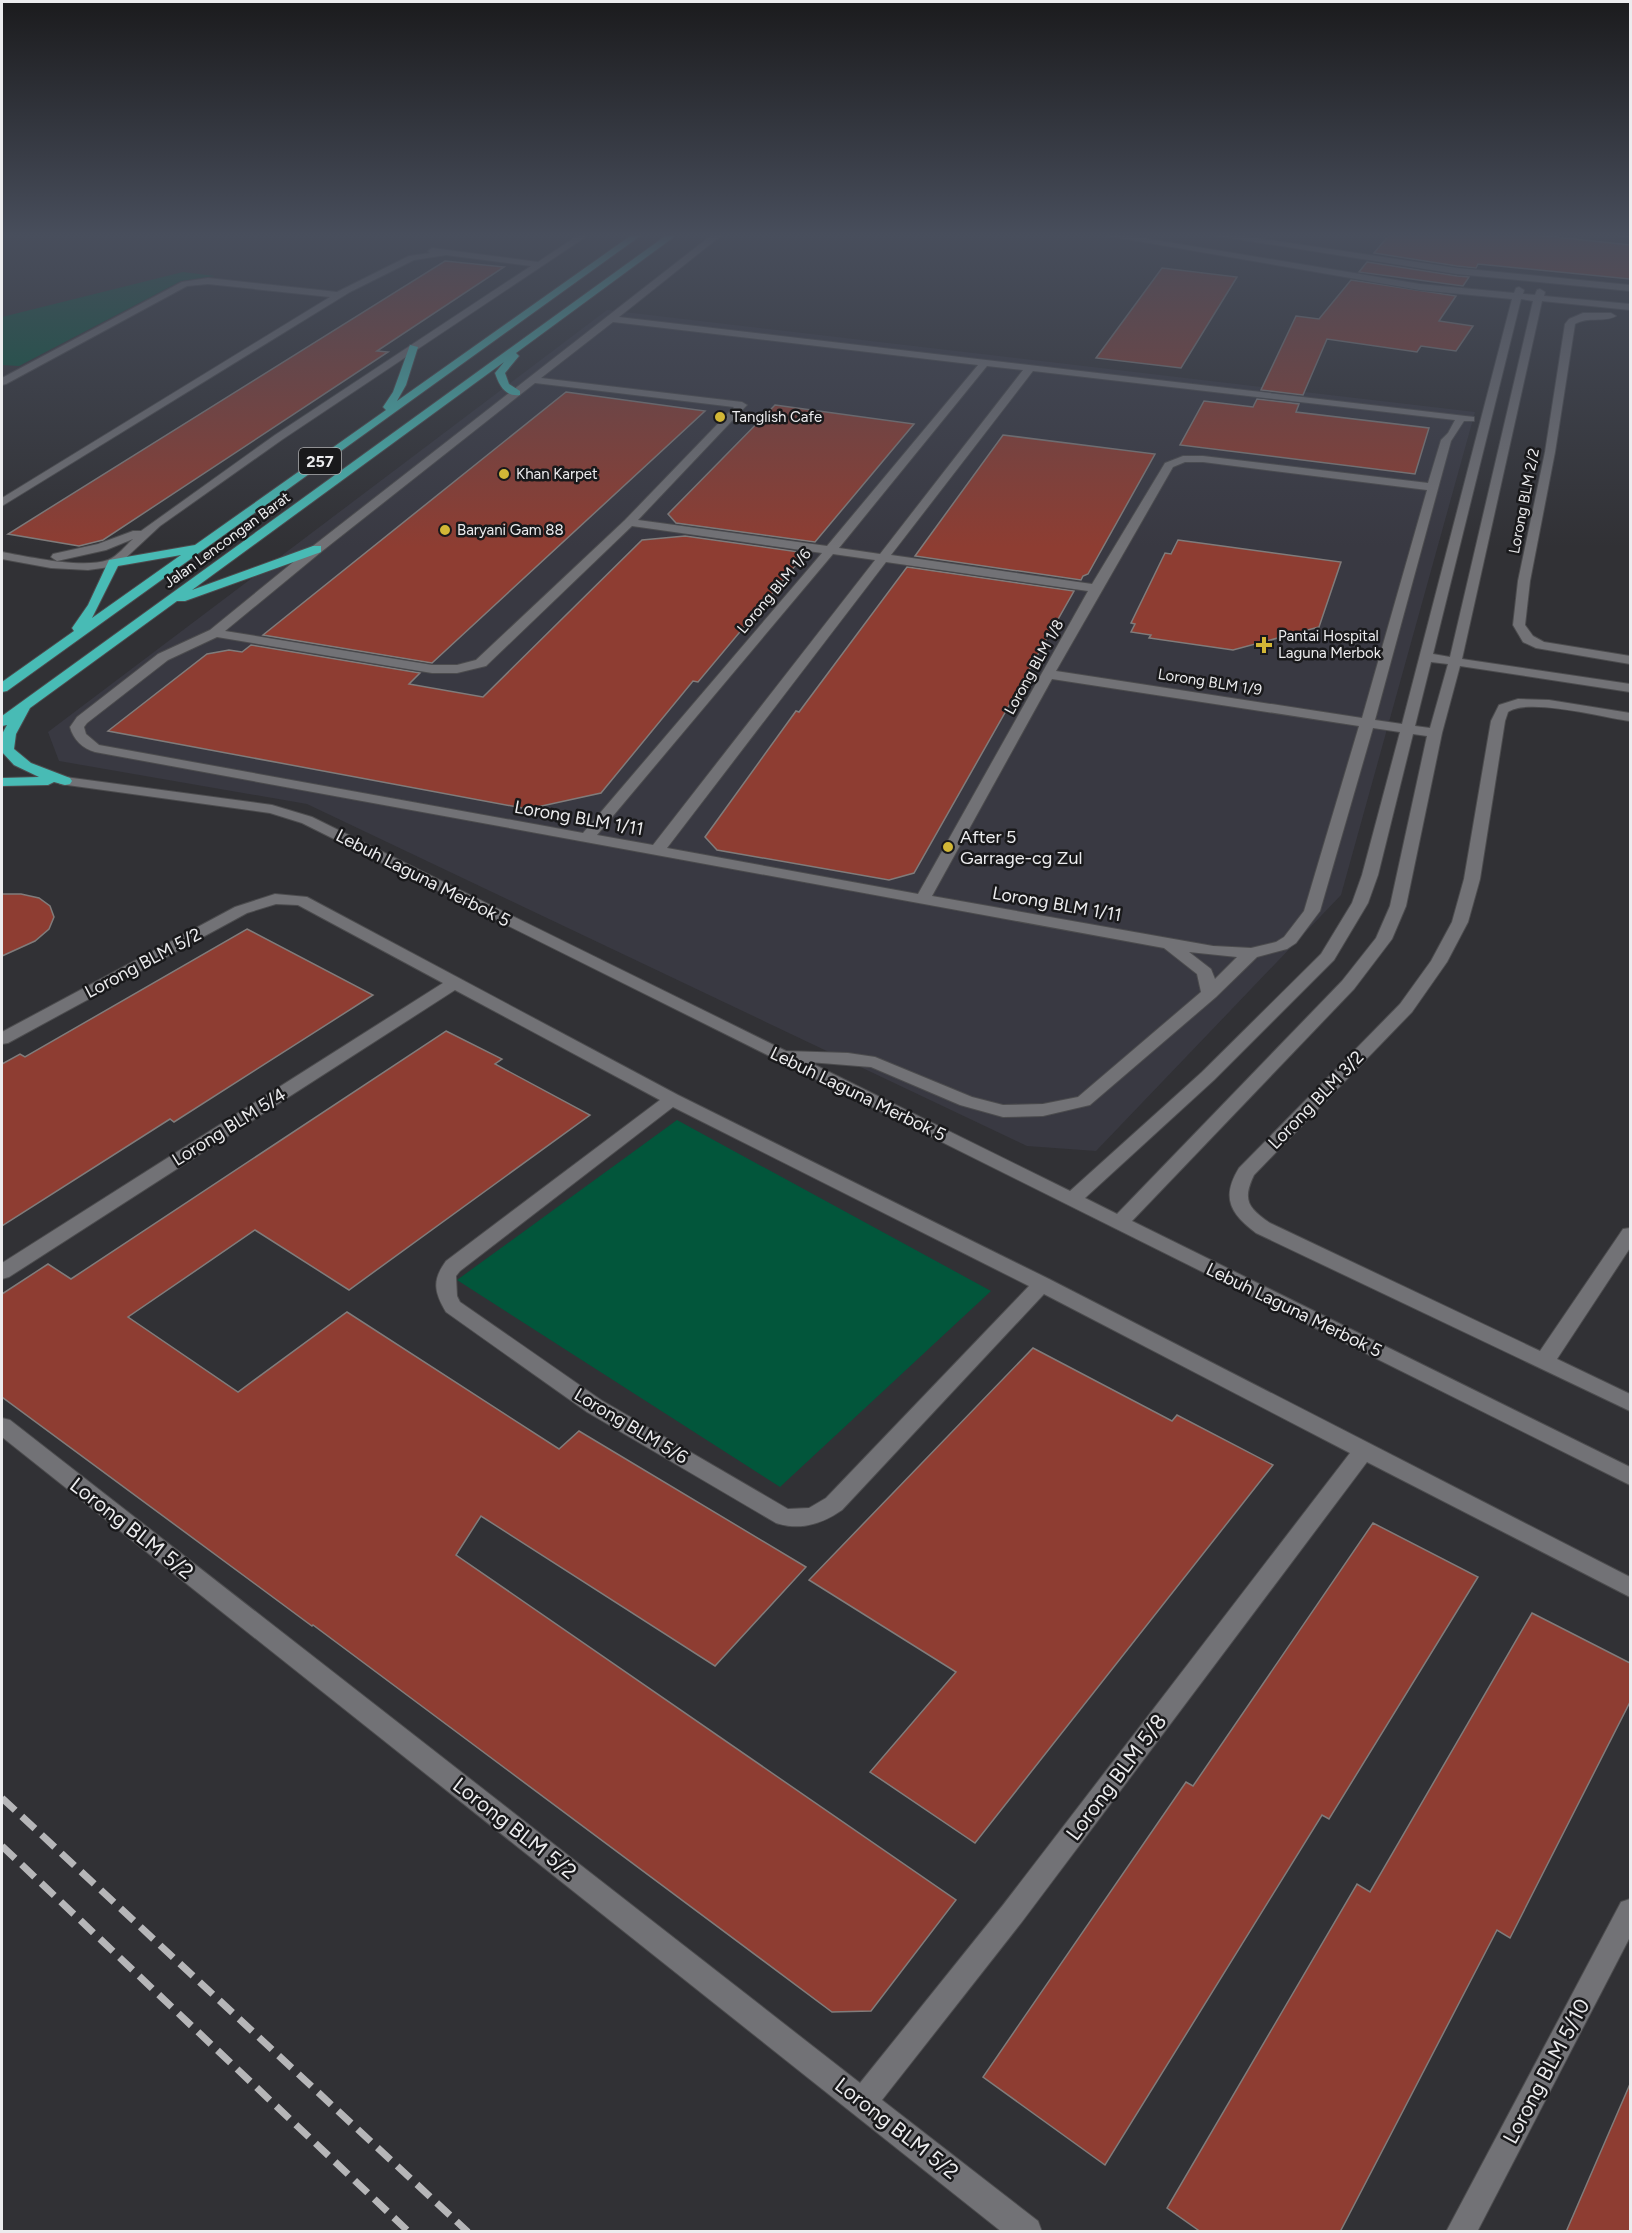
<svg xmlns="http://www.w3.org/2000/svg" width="1632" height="2233" viewBox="0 0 1632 2233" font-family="Figtree,sans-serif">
  <rect width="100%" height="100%" fill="#313135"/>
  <path fill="#393942" d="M607,310L1475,412L1341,895L1096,1151L1027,1146L307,804L59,761L48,732Z"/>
  <g fill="#02563b">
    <path d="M183,272L215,276L181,281L19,366L2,365V317Z"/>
    <path d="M677,1120L991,1291L780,1487L457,1280Z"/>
  </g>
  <g fill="#8e3d32" stroke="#807c7b" stroke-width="1.5">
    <path d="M1390,234H1527L1630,245V279L1478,264L1476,268L1457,266L1374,253Z"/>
    <path d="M445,261L504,267L377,351L388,352L103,540L79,546L8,534Z"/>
    <path d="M1367,262L1457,276L1469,277L1463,286L1359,272Z"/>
    <path d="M1162,268L1237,277L1181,368L1096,358Z"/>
    <path d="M1351,280L1456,296L1439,321L1473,326L1456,351L1421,346L1417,352L1327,339L1303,395L1261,390L1296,316L1319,319Z"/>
    <path d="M566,392L705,411L432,663L263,635Z"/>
    <path d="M1257,399L1299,404L1296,412L1429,428L1415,474L1180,445L1204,401L1253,407Z"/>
    <path d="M775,405L914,424L815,542L676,523L668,514Z"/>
    <path d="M1003,435L1155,454L1088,574L1083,576L1081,580L915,556Z"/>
    <path d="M685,536L806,553L698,682L693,681L601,793L528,809L108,731L207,654L229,650L242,652L251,645L420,673L409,684L483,697L642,540Z"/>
    <path d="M1178,540L1341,562L1319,627L1233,650L1149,638L1151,635L1131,632L1135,624L1131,623L1165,553L1171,554Z"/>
    <path d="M907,567L1074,591L914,873L889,880L717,850L705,837L796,711L799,712Z"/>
    <path d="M2,894H21L39,898L50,906L54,917L49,929L35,941L2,956Z"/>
    <path d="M247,929L373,995L174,1122L170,1119L2,1226V1064L20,1054L25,1057Z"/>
    <path d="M446,1031L502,1059L495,1064L590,1115L349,1290L255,1230L128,1317L238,1392L347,1312L559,1449L579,1431L806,1567L715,1666L481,1516L456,1555L956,1900L871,2011L832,2012L313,1625L312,1626L2,1397V1294L48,1264L71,1279Z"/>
    <path d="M1033,1348L1172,1421L1177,1415L1273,1465L975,1843L870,1772L956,1672L809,1580Z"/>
    <path d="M1373,1523L1478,1577L1329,1819L1322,1815L1105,2165L983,2077L1186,1782L1193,1786Z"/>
    <path d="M1532,1613L1630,1663V1702L1510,1938L1497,1930L1340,2232H1201L1167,2208L1357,1884L1370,1892Z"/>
    <path d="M1630,2084V2232H1566Z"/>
  </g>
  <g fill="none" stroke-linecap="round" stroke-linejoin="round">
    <g stroke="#4c4c4e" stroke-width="2">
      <g id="minor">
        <path d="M580,234H590L283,439L160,526L117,566L88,570L51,568L2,559V552C29,557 83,569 108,560C117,557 126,545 133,539L106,550L57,561L51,557L53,554L98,544L133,531H141L275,435L531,266L446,255L414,260L350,292L2,506V498L330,297L208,284L187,286L6,384L2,385V378L182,282L208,278L337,292L409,256L430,253L428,251L432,248L538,262Z"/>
        <path d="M713,234H723L619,317L1474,417V421H1464L1451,441L1375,720L1402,724L1512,299L1420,290L1097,234H1119L1420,284L1514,293L1516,288L1519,287L1524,290L1523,294L1535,295L1537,290L1540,289L1545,292L1544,296L1630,304V310L1542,301L1462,659L1630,684V692L1460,666L1442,733L1406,906L1392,939L1354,989L1132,1221L1630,1467V1485L302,823L270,813L60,784L58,781L65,777L272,805L312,817L786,1051L848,1053L875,1057L972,1097L1003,1105L1043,1104L1078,1097L1201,992L1197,974L1164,948L95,752C83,749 73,739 70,727L77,717L158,654L210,630L313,546ZM1521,299L1533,301L1450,657L1433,654ZM613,322L978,365L827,546L638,520L747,405L742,402L541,378ZM987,366L1023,370L880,554L839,548ZM1033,371L1455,420L1448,433L1441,440L1428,483L1203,456H1183L1165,463L1092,584L891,555ZM535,383L734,407L625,520L476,660L457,665H432L225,631L321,552ZM1185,462H1203L1427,490L1362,718L1056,671L1173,467ZM632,526L822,553L583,833L99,745L86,734L84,727L87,723L168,660L217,637L432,673H457L486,666ZM833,554L875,560L653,845L597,835ZM886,562L1088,591L918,894L667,848ZM1431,662L1448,664L1430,728L1415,726ZM1052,679L1359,726L1304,911L1284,937L1276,942L1251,948L1213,946L932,896ZM1373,728L1400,732L1362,875L1352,903L1321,954L1202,1072L1070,1191L809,1062L871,1067L960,1105L1003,1117L1043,1116L1090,1105L1216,997L1257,957L1287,949L1296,943L1320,911ZM1413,734L1427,736L1390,906L1376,938L1342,981L1117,1214L1085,1198L1214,1080L1334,960L1368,903L1378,875ZM1189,952L1237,957L1215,979L1211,969Z"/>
        <path d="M1205,234H1229L1457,268L1630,285V291L1457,274Z"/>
        <path d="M1608,234H1630V238Z"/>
        <path d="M1583,313H1611L1616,316C1604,323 1588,316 1575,324L1555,452L1530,581L1525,625L1533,636L1544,642L1630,656V664L1536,648L1523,642L1513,625L1518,581L1545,452L1565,324L1569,319Z"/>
        <path d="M1518,699L1549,700L1630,713V721C1605,718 1528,697 1508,712L1505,721L1480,879L1468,922L1447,962L1412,1012L1254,1175C1242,1200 1248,1208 1270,1223L1540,1351L1623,1229L1630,1228V1248L1557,1359L1630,1394V1411L1256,1233C1230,1214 1221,1197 1239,1168L1400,1004L1431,961L1452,922L1464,879L1491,721L1499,705Z"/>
        <path d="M275,894L307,897L678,1095L1049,1279L1630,1577V1597L1367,1462L1021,1923L882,2100L1038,2221L1042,2232H1002L2,1437V1418L10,1420L860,2083L1003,1905L1350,1453L1044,1294L842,1510C822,1524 800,1531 776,1523L587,1412L446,1312C434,1292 432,1280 446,1261L660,1100L455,990L9,1277L2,1279V1263L443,983L298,905L276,904L247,913L8,1043L2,1044V1032L235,907ZM673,1107L1029,1286L826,1498L809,1508L788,1509L601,1400L460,1302L457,1296L456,1276L460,1271Z"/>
        <path d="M1630,1899V1937L1477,2232H1446L1621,1902Z"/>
      </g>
    </g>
    <g stroke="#4c4c4e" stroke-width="2">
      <g id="highway">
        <path d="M633,234H643L7,691L2,692V682L74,631L72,628L88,605L109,560L195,545L386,410L383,407L393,392L410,345L418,347L406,385L397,401ZM181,555L92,618L118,566Z"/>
        <path d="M668,234H678L516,353L519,356L505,373L509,384L520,391V395C505,397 499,385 495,373L504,362L192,590L313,546H321V552L185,601H177L30,708L16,734L14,749L31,763L70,778L72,781L70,784L65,785L54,782L48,785L2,786V778L39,777L14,765L2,752V734L7,725L2,726V716Z"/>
      </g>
    </g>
    <use href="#minor" fill="#727276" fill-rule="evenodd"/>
    <use href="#highway" fill="#48bbb5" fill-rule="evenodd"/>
    <g stroke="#b6b6b8" stroke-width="7" stroke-dasharray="18 9" stroke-linecap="butt">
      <path d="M2,1798L468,2232"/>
      <path d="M2,1846L409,2232"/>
    </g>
  </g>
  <linearGradient id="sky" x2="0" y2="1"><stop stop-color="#1b1b1d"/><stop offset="0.43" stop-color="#484e5c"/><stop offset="1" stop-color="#484e5c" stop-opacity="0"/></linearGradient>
  <rect width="1632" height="547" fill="url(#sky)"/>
  <g fill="#d2b736" stroke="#19191b" stroke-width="2">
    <circle cx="720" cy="417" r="6"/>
    <circle cx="504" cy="474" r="6"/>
    <circle cx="445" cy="530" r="6"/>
    <path d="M1261 636h6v6h6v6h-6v6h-6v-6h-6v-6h6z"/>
    <circle cx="948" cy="847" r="6"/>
  </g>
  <g text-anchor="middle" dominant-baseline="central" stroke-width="5" stroke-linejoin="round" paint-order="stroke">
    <g font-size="15" fill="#ececee" stroke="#19191b" text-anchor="start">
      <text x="732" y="417">Tanglish Cafe</text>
      <text x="516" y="474">Khan Karpet</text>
      <text x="457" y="530">Baryani Gam 88</text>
      <text x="1278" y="636">Pantai Hospital<tspan x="1278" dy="17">Laguna Merbok</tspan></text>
    </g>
    <g font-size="15" fill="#ececee" stroke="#19191b">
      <text transform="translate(1524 501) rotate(-79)">Lorong BLM 2/2</text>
      <text transform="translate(227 540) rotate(-36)">Jalan Lencongan Barat</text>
      <text transform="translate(774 591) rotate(-50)">Lorong BLM 1/6</text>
      <text transform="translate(1034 667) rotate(-61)">Lorong BLM 1/8</text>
      <text transform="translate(1210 682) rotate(9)">Lorong BLM 1/9</text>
    </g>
    <rect fill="#19191b" stroke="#adadaf" stroke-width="1.5" x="299" y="448" width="42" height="26" rx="4.5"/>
    <g font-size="16" font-weight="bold" fill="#ececee">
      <text x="320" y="461">257</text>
    </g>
    <g font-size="18" fill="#ececee" stroke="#19191b">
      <text transform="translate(579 818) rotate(10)">Lorong BLM 1/11</text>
      <text transform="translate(423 878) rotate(27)">Lebuh Laguna Merbok 5</text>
      <text transform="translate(1057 904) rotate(10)">Lorong BLM 1/11</text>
      <text transform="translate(143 963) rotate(-28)">Lorong BLM 5/2</text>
      <text transform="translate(858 1094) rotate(26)">Lebuh Laguna Merbok 5</text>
      <text transform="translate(1316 1100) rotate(-46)">Lorong BLM 3/2</text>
      <text transform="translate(229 1127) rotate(-32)">Lorong BLM 5/4</text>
      <text transform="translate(1294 1310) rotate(26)">Lebuh Laguna Merbok 5</text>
      <text transform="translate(631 1426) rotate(31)">Lorong BLM 5/6</text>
    </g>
    <g font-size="18" fill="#ececee" stroke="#19191b" text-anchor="start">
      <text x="960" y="837">After 5<tspan x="960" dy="21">Garrage-cg Zul</tspan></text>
    </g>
    <g font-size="21" fill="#ececee" stroke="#19191b">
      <text transform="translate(132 1528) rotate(38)">Lorong BLM 5/2</text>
      <text transform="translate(1116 1777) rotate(-53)">Lorong BLM 5/8</text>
      <text transform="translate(515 1828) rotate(38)">Lorong BLM 5/2</text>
      <text transform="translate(1546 2071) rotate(-62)">Lorong BLM 5/10</text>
      <text transform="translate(897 2128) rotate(38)">Lorong BLM 5/2</text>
    </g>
  </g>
  <rect width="1632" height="2233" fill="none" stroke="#ececee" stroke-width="6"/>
</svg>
